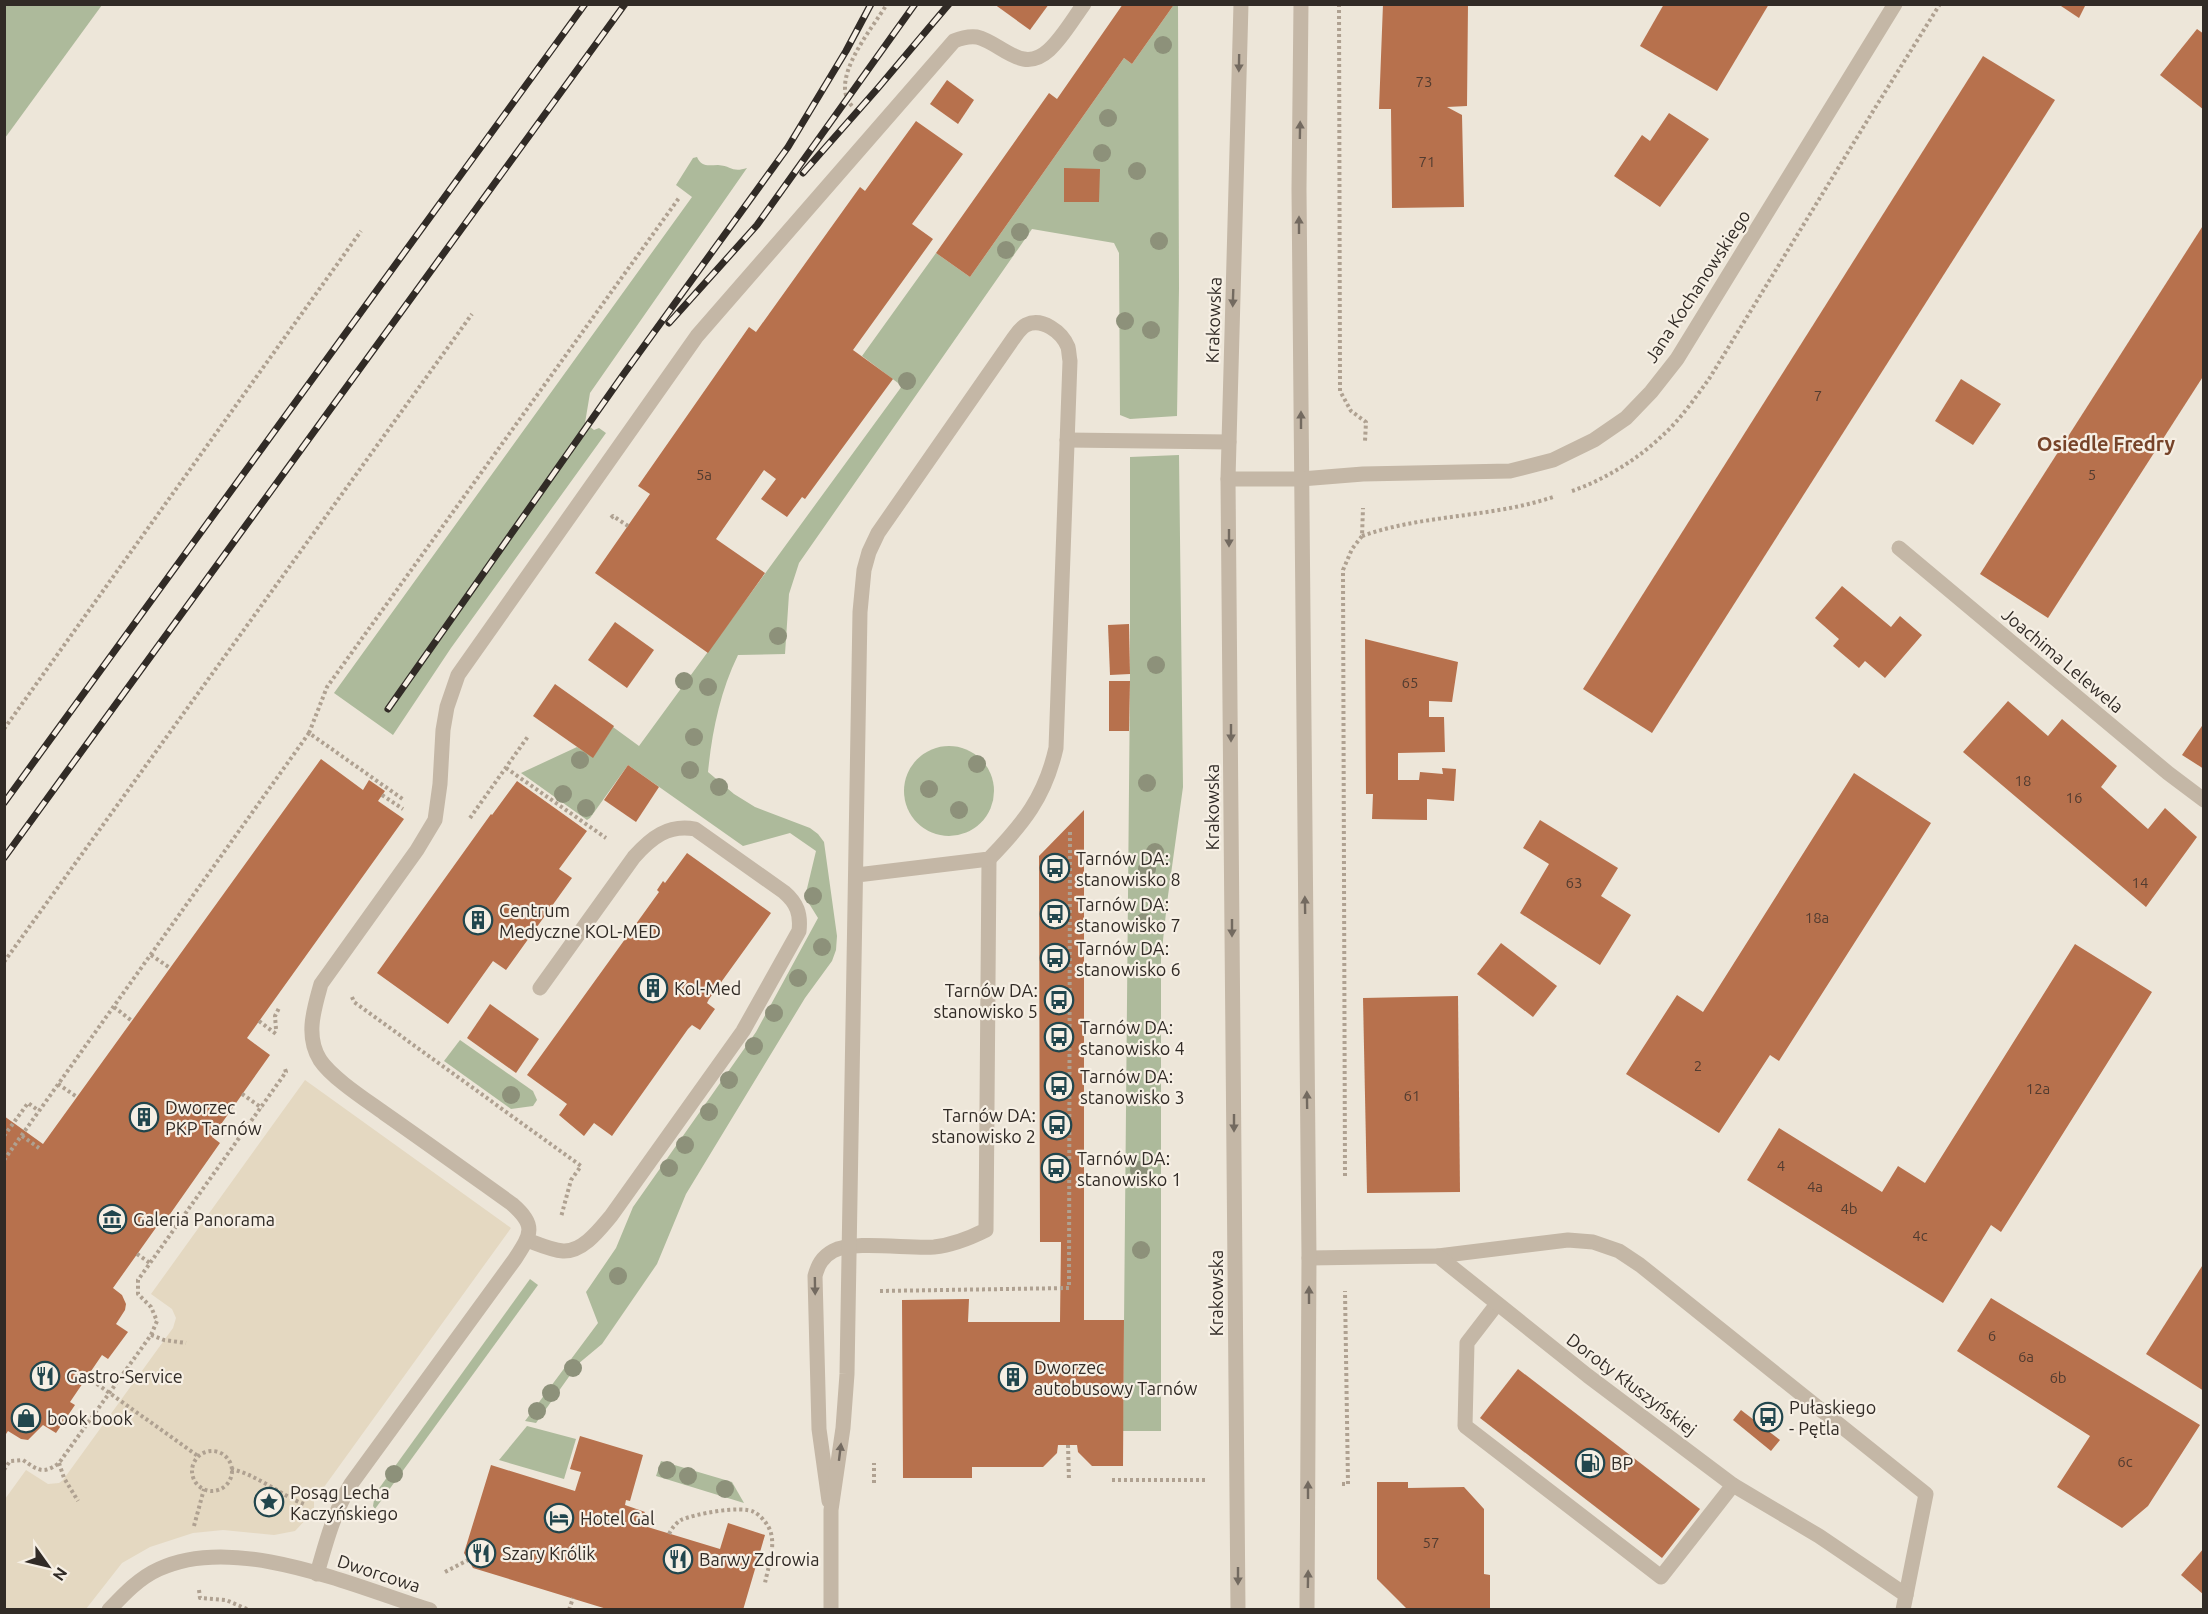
<svg xmlns="http://www.w3.org/2000/svg" width="2208" height="1614" viewBox="0 0 2208 1614" font-family="Ubuntu,sans-serif">
  <rect width="100%" height="100%" fill="#ede6d9"/>
  <g fill="#adba9b">
    <path d="M5,4L102,5L5,138L4,5Z"/>
    <path d="M1172,5H1178L1179,288L1177,416L1130,419L1120,415L1119,253L1114,243L1032,229L799,563L789,594L785,654L738,655C720,692 712,732 708,772L734,794L755,807L810,828L818,834L824,842L837,936L836,950L832,961L805,998L686,1194L657,1264L602,1344L578,1364L536,1423L525,1421L598,1323L586,1292L616,1248L633,1207L756,1032L818,918L805,897L816,851L790,833L743,846L628,765L590,818L587,820L521,773L577,747L593,757L613,727L639,746L902,386L862,356L936,253L970,277L1124,58L1132,64L1173,6Z"/>
    <path d="M697,157C702,168 709,165 718,165C732,166 732,173 747,168L590,393L585,423L594,430L599,428L606,433L451,648L393,735L334,693L692,197L676,185L693,158Z"/>
    <path d="M1179,455L1183,787L1167,903L1161,959V1431H1123L1130,681V457Z"/>
    <circle cx="949" cy="791" r="45"/>
    <path d="M460,1040L533,1091L537,1100L533,1106L511,1109L444,1061Z"/>
    <path d="M530,1279L538,1285L375,1509L373,1506L375,1494Z"/>
    <path d="M527,1426L576,1439L564,1479L499,1460Z"/>
    <path d="M661,1461L732,1482L744,1503L656,1476Z"/>
  </g>
  <path fill="#e4d8c1" d="M305,1080L511,1228L314,1501V1508L310,1515L295,1531L274,1535L223,1530L193,1533L150,1547L122,1563L86,1609H5V1499L26,1470L48,1484L59,1483L63,1480L173,1328L176,1318L172,1309L151,1294Z"/>
  <g fill="#b7714d">
    <path d="M994,4H1049L1030,30Z"/>
    <path d="M1123,4L1173,6L1132,64L1124,58L970,277L936,253L1049,93L1057,99Z"/>
    <path d="M1383,4H1468L1467,106L1447,107L1462,115L1464,207L1392,208L1391,109H1379Z"/>
    <path d="M1664,4H1769L1717,91L1640,46Z"/>
    <path d="M2058,4H2086L2079,18Z"/>
    <path d="M2197,29L2204,34V110L2160,75Z"/>
    <path d="M1983,56L2055,100L1652,733L1583,689Z"/>
    <path d="M947,80L974,100L958,124L930,104Z"/>
    <path d="M1669,113L1709,139L1660,207L1614,176L1642,135L1650,141Z"/>
    <path d="M916,121L963,154L912,224L933,239L853,350L893,379L805,499L802,497L787,517L761,499L776,479L764,470L716,539L765,573L708,653L595,573L650,494L638,486L749,327L756,332L860,187L865,191Z"/>
    <path d="M1064,168L1100,169L1099,202H1064Z"/>
    <path d="M2204,224V375L2048,618L1980,574Z"/>
    <path d="M1961,379L2001,404L1973,445L1935,421Z"/>
    <path d="M1842,586L1891,627L1900,616L1922,635L1885,678L1865,661L1859,668L1833,646L1839,639L1815,618Z"/>
    <path d="M615,622L654,650L627,688L588,660Z"/>
    <path d="M1129,624L1130,674L1110,675L1108,625Z"/>
    <path d="M1365,639L1458,662L1452,702L1429,701V717H1444L1445,752L1398,753V780H1419L1420,772L1443,774L1442,768L1456,769L1454,801L1427,799V820L1372,819L1373,794H1366Z"/>
    <path d="M1109,681H1130L1129,731H1109Z"/>
    <path d="M555,684L614,726L593,758L533,716Z"/>
    <path d="M2008,701L2048,736L2062,719L2117,766L2101,787L2148,829L2165,808L2197,837L2146,907L1963,752Z"/>
    <path d="M2204,723V769L2182,755Z"/>
    <path d="M321,759L363,790L369,780L385,791L378,801L404,819L247,1038L270,1055L212,1137L220,1143L168,1217L165,1215L113,1288L122,1295L126,1304L125,1310L116,1324L128,1332L108,1359L102,1355L70,1402L75,1405L56,1433L43,1425L28,1440L21,1439L8,1431L4,1437V1116L43,1144Z"/>
    <path d="M628,765L659,787L636,822L604,800Z"/>
    <path d="M1854,773L1931,823L1779,1061L1770,1055L1719,1133L1626,1074L1677,995L1703,1012Z"/>
    <path d="M517,781L587,831L559,869L572,878L506,970L493,961L448,1024L377,973L491,814L492,815Z"/>
    <path d="M1084,810V1320H1124L1123,1466H1092L1078,1452L1077,1445H1058L1057,1453L1043,1467H972V1478H903L902,1300L969,1299L968,1322H1060L1061,1242H1040L1039,856Z"/>
    <path d="M1540,820L1618,868L1601,896L1631,915L1600,965L1520,913L1549,864L1523,848Z"/>
    <path d="M687,853L771,913L709,999L707,1003L715,1009L700,1030L692,1025L688,1029L612,1136L594,1123L584,1136L559,1115L567,1104L527,1075L659,892L657,890L663,881L665,883Z"/>
    <path d="M1501,943L1557,986L1533,1017L1477,974Z"/>
    <path d="M2075,944L2152,992L2001,1232L1991,1225L1943,1303L1747,1180L1779,1128L1882,1192L1898,1166L1925,1183Z"/>
    <path d="M1458,996L1460,1192L1367,1193L1363,998Z"/>
    <path d="M490,1004L539,1039L516,1073L467,1038Z"/>
    <path d="M2204,1263V1391L2146,1354Z"/>
    <path d="M1991,1298L2200,1425L2148,1506L2122,1528L2057,1487L2090,1436L1957,1351Z"/>
    <path d="M1518,1369L1700,1509L1662,1558L1480,1418Z"/>
    <path d="M1741,1410L1780,1440L1771,1451L1733,1420Z"/>
    <path d="M580,1436L643,1455L630,1501L626,1500L625,1505L645,1512L641,1525L720,1549L728,1523L765,1535L743,1610H610L473,1568L464,1553L491,1465L575,1491L581,1472L570,1469Z"/>
    <path d="M1377,1482H1408V1488L1464,1487L1484,1509V1574L1490,1575V1610H1408L1377,1579Z"/>
    <path d="M2204,1548V1595L2181,1575Z"/>
  </g>
  <g fill="none" stroke-linecap="round" stroke-linejoin="round">
    <g stroke="#afa191" stroke-width="4" stroke-dasharray="3 3" stroke-linecap="butt">
      <path d="M1339,4L1340,391L1351,411L1366,422L1365,441"/>
      <path d="M852,106C828,80 872,29 887,4"/>
      <path d="M1572,491C1604,480 1638,459 1662,436C1680,420 1695,398 1709,379L1875,108L1940,4"/>
      <path d="M611,518L613,516L628,526"/>
      <path d="M1362,536C1424,514 1491,518 1553,497"/>
      <path d="M4,729L361,231"/>
      <path d="M309,733L327,687L679,198"/>
      <path d="M506,768L606,838"/>
      <path d="M382,795L403,809"/>
      <path d="M470,818L529,735"/>
      <path d="M151,955L170,968"/>
      <path d="M4,962L472,314"/>
      <path d="M352,997L354,1002L581,1166L571,1180L561,1217"/>
      <path d="M114,1007L132,1021"/>
      <path d="M259,1021L276,1034"/>
      <path d="M276,1029L275,1016L279,1008"/>
      <path d="M58,1084L77,1097"/>
      <path d="M242,1094L262,1108"/>
      <path d="M4,1136L28,1103L39,1111"/>
      <path d="M22,1136L39,1148"/>
      <path d="M4,1160L309,733L404,800"/>
      <path d="M1345,1176L1343,570L1352,549L1362,536L1363,508"/>
      <path d="M137,1254L150,1263"/>
      <path d="M880,1291L1069,1288L1070,832"/>
      <path d="M151,1335L164,1340L186,1343"/>
      <path d="M87,1377L198,1456"/>
      <path d="M1068,1445L1069,1481"/>
      <circle cx="212" cy="1471" r="20"/>
      <path d="M59,1463L64,1478L78,1501"/>
      <path d="M231,1469C258,1475 280,1495 306,1505"/>
      <path d="M4,1470L10,1461L23,1460C38,1470 43,1475 59,1463L151,1335L157,1321L151,1307L138,1294V1280L286,1072L285,1069"/>
      <path d="M1112,1480H1205"/>
      <path d="M874,1483V1463"/>
      <path d="M1342,1484H1348L1345,1291"/>
      <path d="M194,1526L204,1489"/>
      <path d="M669,1534C672,1528 676,1523 681,1520C694,1514 741,1505 754,1512C760,1515 766,1522 769,1528C777,1544 768,1567 765,1583"/>
      <path d="M445,1572L468,1560"/>
      <path d="M199,1590L200,1598L226,1600L249,1610"/>
      <path d="M569,1610L573,1598"/>
    </g>
    <g stroke="#c4b7a6" stroke-width="15">
      <path d="M1067,440L1229,442"/>
      <path d="M527,1240C538,1244 551,1250 563,1251C583,1252 600,1229 611,1216L743,1031L799,931C801,914 797,903 784,892L695,829C668,824 651,838 634,857L540,988"/>
      <path d="M1438,1256L1568,1240L1593,1242L1619,1251L1640,1265L1926,1494L1906,1595"/>
      <path d="M1497,1304L1467,1343L1465,1426L1661,1577L1733,1485"/>
      <path d="M829,1501L819,1429L815,1276C818,1265 822,1257 833,1251C854,1240 908,1249 934,1247C953,1245 968,1239 986,1230L989,859"/>
      <path d="M317,1574C326,1542 334,1512 351,1484L515,1259C531,1234 537,1226 512,1204C470,1174 427,1143 384,1113C366,1100 332,1078 320,1060C305,1036 314,1009 321,984L417,850L435,820L440,784L443,730L447,707L458,675L697,336L954,41C961,38 968,36 977,37C1002,43 1022,75 1049,50C1063,37 1073,19 1084,4"/>
      <path d="M831,1610V1510L843,1428L847,1374L860,612L864,570L869,552L878,533L1013,339C1017,334 1020,328 1026,325C1042,317 1062,332 1068,347C1069,351 1069,356 1070,361L1056,748C1045,797 1023,824 989,859L857,875"/>
    </g>
    <g stroke="#c4b7a6" stroke-width="15">
      <path d="M1899,548L2168,773L2204,800"/>
      <path d="M1309,1258L1438,1256L1588,1376L1733,1485L1819,1536L1906,1595L1903,1610"/>
      <path d="M109,1610C124,1594 139,1578 159,1569C236,1533 353,1586 430,1610"/>
    </g>
    <g stroke="#c4b7a6" stroke-width="15">
      <path d="M1301,4L1299,189L1309,1258L1307,1610"/>
      <path d="M1228,479H1301L1363,474L1510,471L1553,460L1594,440L1626,418L1651,392L1677,359L1895,4"/>
      <path d="M1238,1610L1228,479L1241,4"/>
    </g>
    <g stroke="#312b26" stroke-width="7">
      <g id="rail">
        <path d="M803,173L878,88L949,4"/>
        <path d="M669,323L757,225L915,4"/>
        <path d="M388,709L623,375L788,147L846,51L871,4"/>
        <path d="M4,803L585,4"/>
        <path d="M4,858L625,4"/>
      </g>
    </g>
    <use href="#rail" stroke="#f6efe4" stroke-width="4.5" stroke-dasharray="14" stroke-linecap="butt"/>
  </g>
  <g fill="#8d917a">
    <circle cx="1163" cy="45" r="9"/>
    <circle cx="1108" cy="118" r="9"/>
    <circle cx="1102" cy="153" r="9"/>
    <circle cx="1137" cy="171" r="9"/>
    <circle cx="1020" cy="232" r="9"/>
    <circle cx="1159" cy="241" r="9"/>
    <circle cx="1006" cy="250" r="9"/>
    <circle cx="1125" cy="321" r="9"/>
    <circle cx="1151" cy="330" r="9"/>
    <circle cx="907" cy="381" r="9"/>
    <circle cx="778" cy="636" r="9"/>
    <circle cx="1156" cy="665" r="9"/>
    <circle cx="684" cy="681" r="9"/>
    <circle cx="708" cy="687" r="9"/>
    <circle cx="694" cy="737" r="9"/>
    <circle cx="580" cy="760" r="9"/>
    <circle cx="977" cy="764" r="9"/>
    <circle cx="690" cy="770" r="9"/>
    <circle cx="1147" cy="783" r="9"/>
    <circle cx="719" cy="787" r="9"/>
    <circle cx="929" cy="789" r="9"/>
    <circle cx="563" cy="794" r="9"/>
    <circle cx="586" cy="808" r="9"/>
    <circle cx="959" cy="810" r="9"/>
    <circle cx="1155" cy="852" r="9"/>
    <circle cx="1147" cy="869" r="9"/>
    <circle cx="813" cy="896" r="9"/>
    <circle cx="1144" cy="922" r="9"/>
    <circle cx="822" cy="947" r="9"/>
    <circle cx="798" cy="978" r="9"/>
    <circle cx="774" cy="1013" r="9"/>
    <circle cx="754" cy="1046" r="9"/>
    <circle cx="729" cy="1080" r="9"/>
    <circle cx="511" cy="1095" r="9"/>
    <circle cx="709" cy="1112" r="9"/>
    <circle cx="685" cy="1145" r="9"/>
    <circle cx="669" cy="1168" r="9"/>
    <circle cx="1139" cy="1170" r="9"/>
    <circle cx="1141" cy="1250" r="9"/>
    <circle cx="618" cy="1276" r="9"/>
    <circle cx="573" cy="1368" r="9"/>
    <circle cx="551" cy="1393" r="9"/>
    <circle cx="537" cy="1411" r="9"/>
    <circle cx="667" cy="1470" r="9"/>
    <circle cx="394" cy="1474" r="9"/>
    <circle cx="688" cy="1476" r="9"/>
    <circle cx="725" cy="1489" r="9"/>
  </g>
  <defs><path id="oneway-solid" d="M-6-.8H1V-3.2L6.5 0L1 3.2V.8H-6Z" transform="scale(1.5)"/></defs>
  <g fill="#736a60">
    <use href="#oneway-solid" transform="translate(1239 63) rotate(91)"/>
    <use href="#oneway-solid" transform="translate(1300 130) rotate(-89)"/>
    <use href="#oneway-solid" transform="translate(1299 225) rotate(-90)"/>
    <use href="#oneway-solid" transform="translate(1233 298) rotate(92)"/>
    <use href="#oneway-solid" transform="translate(1301 420) rotate(-90)"/>
    <use href="#oneway-solid" transform="translate(1229 538) rotate(90)"/>
    <use href="#oneway-solid" transform="translate(1231 733) rotate(90)"/>
    <use href="#oneway-solid" transform="translate(1305 905) rotate(-91)"/>
    <use href="#oneway-solid" transform="translate(1232 928) rotate(90)"/>
    <use href="#oneway-solid" transform="translate(1307 1100) rotate(-91)"/>
    <use href="#oneway-solid" transform="translate(1234 1123) rotate(90)"/>
    <use href="#oneway-solid" transform="translate(815 1286) rotate(89)"/>
    <use href="#oneway-solid" transform="translate(1309 1295) rotate(-90)"/>
    <use href="#oneway-solid" transform="translate(840 1452) rotate(-83)"/>
    <use href="#oneway-solid" transform="translate(1308 1490) rotate(-90)"/>
    <use href="#oneway-solid" transform="translate(1238 1576) rotate(90)"/>
    <use href="#oneway-solid" transform="translate(1308 1579) rotate(-89)"/>
  </g>
  <defs>
    <g id="bus-ring" transform="scale(1.5)"><circle r="9.5" fill="#f6efe4" stroke="#21464d" stroke-width="1.5"/><path d="M-5-6H5V4H4V6H2V4H-2V6H-4V4H-5ZM-3.5-4V0h7V-4ZM-3.5 1.2v1.5H-2V1.2ZM2 1.2v1.5H3.5V1.2Z" fill="#21464d"/></g>
    <g id="building-ring" transform="scale(1.5)"><circle r="9.5" fill="#f6efe4" stroke="#21464d" stroke-width="1.5"/><path d="M-4-6H4V6H1V3H-1V6H-4ZM-2.5-4.3h1.7v1.8h-1.7ZM.8-4.3h1.7v1.8H.8ZM-2.5-1h1.7V.8h-1.7ZM.8-1h1.7V.8H.8Z" fill="#21464d"/></g>
    <g id="museum-ring" transform="scale(1.5)"><circle r="9.5" fill="#f6efe4" stroke="#21464d" stroke-width="1.5"/><path d="M0-6L6-3V-2H-6V-3ZM-5-1h2V3h-2ZM-1-1h2V3h-2ZM3-1h2V3H3ZM-6 4H6V6H-6Z" fill="#21464d"/></g>
    <g id="restaurant-ring" transform="scale(1.5)"><circle r="9.5" fill="#f6efe4" stroke="#21464d" stroke-width="1.5"/><path d="M-5-6h1v4h1v-4h1v4h1v-4h1v5L-1.5 .5V6h-2V.5L-5-1ZM5-6V6H3V1.5H1.5Q1.5-4 5-6Z" fill="#21464d"/></g>
    <g id="shop-ring" transform="scale(1.5)"><circle r="9.5" fill="#f6efe4" stroke="#21464d" stroke-width="1.5"/><path d="M-5-2.5h2.3a2.7 3.5 0 0 1 5.4 0H5L5.5 6h-11ZM-1.5-2.5h3a1.5 2.3 0 0 0-3 0Z" fill="#21464d"/></g>
    <g id="fuel-ring" transform="scale(1.5)"><circle r="9.5" fill="#f6efe4" stroke="#21464d" stroke-width="1.5"/><path d="M-5.5-6h7V0h2V4h1.3V-2.5L3-4.5l.8-.8L6-3V5H2.5V1h-1V6h-7ZM-4.2-4.7v3.2H.2V-4.7Z" fill="#21464d"/></g>
    <g id="sight-ring" transform="scale(1.5)"><circle r="9.5" fill="#f6efe4" stroke="#21464d" stroke-width="1.5"/><path d="M0-6L1.8-2.2L6-1.7L2.9 1.2L3.7 5.4L0 3.3L-3.7 5.4L-2.9 1.2L-6-1.7L-1.8-2.2Z" fill="#21464d"/></g>
    <g id="hotel-ring" transform="scale(1.5)"><circle r="9.5" fill="#f6efe4" stroke="#21464d" stroke-width="1.5"/><path d="M-6-4.5h1.5V1H6V5H4.5V3h-9V5H-6ZM-4 0a1.8 1.8 0 1 1 3.6 0ZM.5 0V-2.5h3Q6-2.5 6 0Z" fill="#21464d"/></g>
  </defs>
  <g fill-rule="evenodd">
    <use href="#bus-ring" x="1055" y="868"/>
    <use href="#bus-ring" x="1055" y="914"/>
    <use href="#building-ring" x="478" y="920"/>
    <use href="#bus-ring" x="1055" y="958"/>
    <use href="#building-ring" x="653" y="988"/>
    <use href="#bus-ring" x="1059" y="1000"/>
    <use href="#bus-ring" x="1059" y="1037"/>
    <use href="#bus-ring" x="1059" y="1086"/>
    <use href="#building-ring" x="144" y="1117"/>
    <use href="#bus-ring" x="1057" y="1125"/>
    <use href="#bus-ring" x="1056" y="1168"/>
    <use href="#museum-ring" x="112" y="1219"/>
    <use href="#restaurant-ring" x="45" y="1376"/>
    <use href="#building-ring" x="1013" y="1377"/>
    <use href="#bus-ring" x="1768" y="1417"/>
    <use href="#shop-ring" x="26" y="1418"/>
    <use href="#fuel-ring" x="1590" y="1463"/>
    <use href="#sight-ring" x="269" y="1502"/>
    <use href="#hotel-ring" x="559" y="1518"/>
    <use href="#restaurant-ring" x="481" y="1553"/>
    <use href="#restaurant-ring" x="678" y="1559"/>
  </g>
  <g text-anchor="middle" dominant-baseline="central" stroke-width="4.5" stroke-linejoin="round" paint-order="stroke">
    <g font-size="15" fill="#523c30">
      <text x="1424" y="81">73</text>
      <text x="1427" y="161">71</text>
      <text x="1818" y="395">7</text>
      <text x="704" y="474">5a</text>
      <text x="2092" y="474">5</text>
      <text x="1410" y="682">65</text>
      <text x="2023" y="780">18</text>
      <text x="2074" y="797">16</text>
      <text x="1574" y="882">63</text>
      <text x="2140" y="882">14</text>
      <text x="1817" y="917">18a</text>
      <text x="1698" y="1065">2</text>
      <text x="2038" y="1088">12a</text>
      <text x="1412" y="1095">61</text>
      <text x="1781" y="1165">4</text>
      <text x="1815" y="1186">4a</text>
      <text x="1849" y="1208">4b</text>
      <text x="1920" y="1235">4c</text>
      <text x="1992" y="1335">6</text>
      <text x="2026" y="1356">6a</text>
      <text x="2058" y="1377">6b</text>
      <text x="2125" y="1461">6c</text>
      <text x="1431" y="1542">57</text>
    </g>
    <g font-size="18" fill="#312b26" stroke="#f6efe4">
      <text transform="translate(1697 286) rotate(-57)">Jana Kochanowskiego</text>
      <text transform="translate(1213 320) rotate(-88)">Krakowska</text>
      <text transform="translate(2063 660) rotate(40)">Joachima Lelewela</text>
      <text transform="translate(1212 807) rotate(-90)">Krakowska</text>
      <text transform="translate(1216 1293) rotate(-90)">Krakowska</text>
      <text transform="translate(1632 1384) rotate(37)">Doroty Kłuszyńskiej</text>
      <text transform="translate(379 1573) rotate(18)">Dworcowa</text>
    </g>
    <g font-size="18" fill="#312b26" stroke="#f6efe4" text-anchor="start">
      <text x="1076" y="858">Tarnów DA:<tspan x="1076" dy="21">stanowisko 8</tspan></text>
      <text x="1076" y="904">Tarnów DA:<tspan x="1076" dy="21">stanowisko 7</tspan></text>
      <text x="499" y="910">Centrum<tspan x="499" dy="21">Medyczne KOL-MED</tspan></text>
      <text x="1076" y="948">Tarnów DA:<tspan x="1076" dy="21">stanowisko 6</tspan></text>
      <text x="674" y="988">Kol-Med</text>
      <text x="1038" y="990" text-anchor="end">Tarnów DA:<tspan x="1038" dy="21">stanowisko 5</tspan></text>
      <text x="1080" y="1027">Tarnów DA:<tspan x="1080" dy="21">stanowisko 4</tspan></text>
      <text x="1080" y="1076">Tarnów DA:<tspan x="1080" dy="21">stanowisko 3</tspan></text>
      <text x="165" y="1107">Dworzec<tspan x="165" dy="21">PKP Tarnów</tspan></text>
      <text x="1036" y="1115" text-anchor="end">Tarnów DA:<tspan x="1036" dy="21">stanowisko 2</tspan></text>
      <text x="1077" y="1158">Tarnów DA:<tspan x="1077" dy="21">stanowisko 1</tspan></text>
      <text x="133" y="1219">Galeria Panorama</text>
      <text x="1034" y="1367">Dworzec<tspan x="1034" dy="21">autobusowy Tarnów</tspan></text>
      <text x="66" y="1376">Gastro-Service</text>
      <text x="1789" y="1407">Pułaskiego<tspan x="1789" dy="21">- Pętla</tspan></text>
      <text x="47" y="1418">book book</text>
      <text x="1611" y="1463">BP</text>
      <text x="290" y="1492">Posąg Lecha<tspan x="290" dy="21">Kaczyńskiego</tspan></text>
      <text x="580" y="1518">Hotel Gal</text>
      <text x="502" y="1553">Szary Królik</text>
      <text x="699" y="1559">Barwy Zdrowia</text>
    </g>
    <g font-size="20" font-weight="bold" fill="#764329" stroke="#f6efe4">
      <text x="2106" y="443">Osiedle Fredry</text>
    </g>
  </g>
  <rect width="2208" height="1614" fill="none" stroke="#312b26" stroke-width="12"/>
  <g transform="translate(48 1566) rotate(124)" stroke="#f6efe4" stroke-width="4.5" paint-order="stroke">
  <path d="M0-4.5L10 22L0 15L-10 22Z" fill="#312b26"/>
  <text y="-9" font-size="16" font-weight="bold" text-anchor="middle" fill="#312b26">N</text>
  </g>
</svg>
